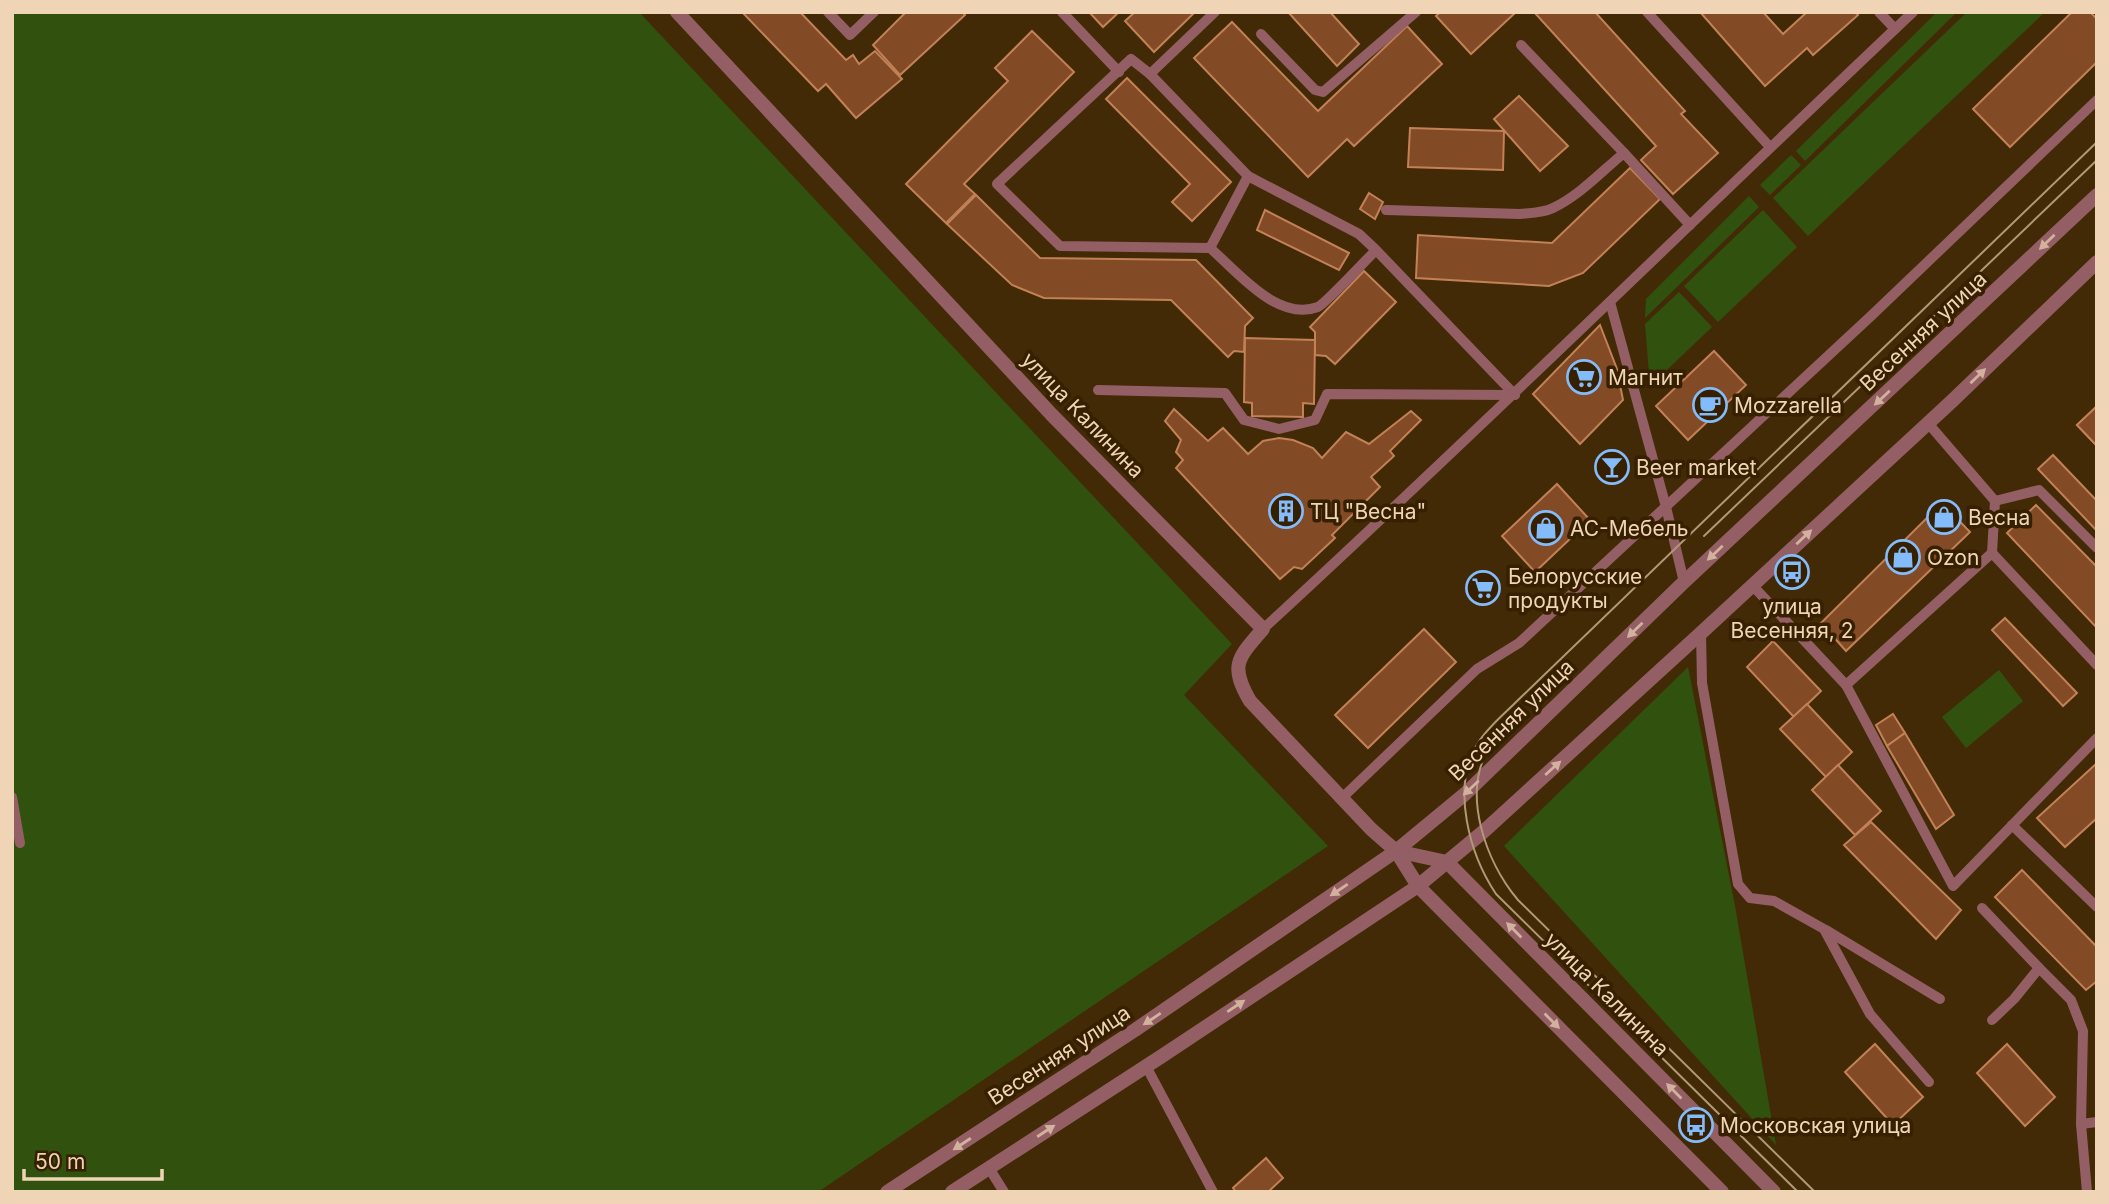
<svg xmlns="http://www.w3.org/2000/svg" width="2109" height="1204" viewBox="0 0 2109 1204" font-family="Inter,sans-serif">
  <rect width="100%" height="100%" fill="#422a06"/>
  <g fill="#31520f">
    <path d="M12,12H639L1232,644L1184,695L1328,846L818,1192H12Z"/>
    <path d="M1937,12H1957L1805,161L1796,151Z"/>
    <path d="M1967,12H2045L1808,236L1773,198Z"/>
    <path d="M1791,155L1801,165L1770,195L1760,185Z"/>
    <path d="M1749,196L1759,207L1645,318L1646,299Z"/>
    <path d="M1763,210L1797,247L1718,322L1684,286Z"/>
    <path d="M1679,292L1712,327L1650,386L1645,324Z"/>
    <path d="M1688,667L1735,906L1776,1145L1504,846Z"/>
    <path d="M1999,670L2023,701L1966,748L1942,717Z"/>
  </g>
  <g fill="#824a25" stroke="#c38157" stroke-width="2">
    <path d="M742,12H800L846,60L853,55L859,64L875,51L902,79L856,118L826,84L818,91Z"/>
    <path d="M906,12H962L965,15L900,75L873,45Z"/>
    <path d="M1089,12H1119L1103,27Z"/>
    <path d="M1135,12H1195L1154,52L1125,21Z"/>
    <path d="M1288,12H1330L1359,44L1337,66Z"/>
    <path d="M1440,12H1516L1471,54L1436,16Z"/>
    <path d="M1534,12H1595L1685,111L1681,114L1718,153L1673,194L1641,160L1656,146Z"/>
    <path d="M1700,12H1763L1783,34L1807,12H1855L1858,15L1813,55L1807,48L1765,86Z"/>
    <path d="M2072,12H2090L2097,19V62L2010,147L1973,109Z"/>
    <path d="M1232,22L1318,111L1407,26L1442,64L1354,146L1347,139L1308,177L1194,58Z"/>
    <path d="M1032,31L1074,72L964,184L975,194L946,223L906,184L1008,81L995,68Z"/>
    <path d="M1127,78L1231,182L1192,221L1172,202L1190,184L1106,99Z"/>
    <path d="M1519,96L1568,146L1540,171L1494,119Z"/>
    <path d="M1410,128L1504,131L1503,170L1408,167Z"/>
    <path d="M1630,168L1660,199L1583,273L1549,286L1416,278L1418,235L1552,243Z"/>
    <path d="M1369,193L1383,202L1375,219L1360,209Z"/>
    <path d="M976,195L1040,258L1196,260L1253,318L1245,326L1244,352L1234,351L1228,357L1171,300L1044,298L1012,285L947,224Z"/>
    <path d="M1265,210L1349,253L1339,270L1257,230Z"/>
    <path d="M1364,271L1396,302L1335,364L1326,356L1315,355V332L1310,327Z"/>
    <path d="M1600,325L1617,369L1623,400L1580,444L1533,394Z"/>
    <path d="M1245,338L1315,340L1314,404L1303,403V417L1252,416V403L1244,402Z"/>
    <path d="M1714,351L1746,385L1688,440L1656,406Z"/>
    <path d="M2097,406V446L2077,425Z"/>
    <path d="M2097,406V446L2077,425Z"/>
    <path d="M1174,409L1208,441L1223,428L1248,454L1263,441L1279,438L1293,440L1313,448L1322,458L1346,432L1369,444L1411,411L1421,420L1390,451L1394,456L1371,477L1380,487L1332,535L1335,538L1302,569L1294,567L1280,579L1176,468L1183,460L1176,452L1181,440L1165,421Z"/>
    <path d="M2053,455L2097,501V531L2038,469Z"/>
    <path d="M1557,484L1590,520L1535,572L1502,536Z"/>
    <path d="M1942,503L1970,532L1846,651L1821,623Z"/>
    <path d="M2036,505L2097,567V628L2007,533Z"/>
    <path d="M2005,618L2077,693L2063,706L1992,630Z"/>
    <path d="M1424,629L1456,662L1368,748L1335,715Z"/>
    <path d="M1773,641L1821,691L1794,717L1747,667Z"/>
    <path d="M1807,704L1852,752L1826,777L1780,729Z"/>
    <path d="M1893,714L1905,733L1887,746L1876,725Z"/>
    <path d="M1905,733L1954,815L1936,829L1887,746Z"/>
    <path d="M2097,763V818L2065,847L2037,818Z"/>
    <path d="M1838,765L1881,811L1855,835L1812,790Z"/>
    <path d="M1871,822L1961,910L1936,939L1844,845Z"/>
    <path d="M2022,870L2097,947V981L2086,990L1995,897Z"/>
    <path d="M1875,1044L1923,1097L1893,1125L1845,1072Z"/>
    <path d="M2007,1044L2055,1097L2025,1126L1977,1073Z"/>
    <path d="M1266,1158L1283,1178L1268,1192H1236L1233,1188Z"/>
  </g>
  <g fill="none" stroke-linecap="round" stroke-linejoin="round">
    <g stroke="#935f64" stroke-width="10">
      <path d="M828,12L850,35L874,12"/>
      <path d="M1062,12L1119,72"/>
      <path d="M1647,12L1770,147"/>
      <path d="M1879,12L1895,29"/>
      <path d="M1261,34L1315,90L1323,92L1416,12"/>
      <path d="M1521,45L1624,153"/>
      <path d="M1150,74L1215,12"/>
      <path d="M1386,210L1520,214C1531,213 1543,213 1553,208C1579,196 1602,171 1624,153L1690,225"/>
      <path d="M1210,248L1248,176"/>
      <path d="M1376,250C1367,259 1325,304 1318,307C1277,322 1238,272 1210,248L1060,246L997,184L1131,59L1150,74L1248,176L1359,234L1376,250L1515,395"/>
      <path d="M1610,302L1666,507L1684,582"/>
      <path d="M1098,390L1225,393L1244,420L1279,429L1315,420L1327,394L1515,395"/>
      <path d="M1927,422L1995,501L1992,553"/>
      <path d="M1995,501L2039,490L2097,548"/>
      <path d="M1752,585L1846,685L1953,886L2097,738"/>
      <path d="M1263,629C1483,427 1696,217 1913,12"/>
      <path d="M1701,633L1702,683L1738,884L1750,898L1774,901L1824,929L1870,1014L1929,1082"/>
      <path d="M1846,685L1992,553L2097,665"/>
      <path d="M12,797L20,843"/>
      <path d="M1342,798L1477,669L1519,643L1871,316L2097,100"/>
      <path d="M2012,825L2097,907"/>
      <path d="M1982,908L2039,968"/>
      <path d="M1826,930L1940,999"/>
      <path d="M1992,1020L2014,999L2039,968L2071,1000L2083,1031L2081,1124"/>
      <path d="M1146,1066L1213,1192"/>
      <path d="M989,1168L1004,1192"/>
      <path d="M2087,1192L2081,1124L2097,1122"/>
    </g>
    <path stroke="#935f64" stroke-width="14" d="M677,12L1051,414L1263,629C1238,658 1229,665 1250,701L1371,829L1396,851"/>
    <g stroke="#935f64" stroke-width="14">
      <path d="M1396,851L1447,862L1774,1192"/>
      <path d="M1396,851L1418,886L1722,1192"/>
      <path d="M887,1192L1135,1030L1396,851L1465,794L1684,582L2097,195"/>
      <path d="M952,1192L1162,1056L1418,886L1483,832L1701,633L1951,402L2097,262"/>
    </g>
    <g stroke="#b19877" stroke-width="2">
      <path d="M1704,536L2097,160"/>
      <path d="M1510,723C1502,730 1494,739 1489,748C1461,794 1486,862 1518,900L1815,1192"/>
      <path d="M1798,1192L1496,894C1470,855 1450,787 1478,743C1487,728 1503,715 1515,703L2097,142"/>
    </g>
  </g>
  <defs><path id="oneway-solid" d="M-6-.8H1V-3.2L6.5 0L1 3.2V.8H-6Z" transform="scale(1.75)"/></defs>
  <g fill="#d3b29d">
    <use href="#oneway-solid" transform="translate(2047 242) rotate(136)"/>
    <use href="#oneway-solid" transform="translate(1978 376) rotate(-44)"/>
    <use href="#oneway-solid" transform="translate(1882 398) rotate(137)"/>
    <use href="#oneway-solid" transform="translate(1804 537) rotate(-43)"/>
    <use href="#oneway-solid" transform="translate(1715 553) rotate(137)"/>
    <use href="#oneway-solid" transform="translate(1635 630) rotate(136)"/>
    <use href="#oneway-solid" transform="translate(1553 768) rotate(-42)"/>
    <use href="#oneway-solid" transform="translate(1471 788) rotate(137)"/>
    <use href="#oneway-solid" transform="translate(1339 890) rotate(146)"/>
    <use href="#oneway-solid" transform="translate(1514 930) rotate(-135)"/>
    <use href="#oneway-solid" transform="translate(1236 1006) rotate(-34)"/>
    <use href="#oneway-solid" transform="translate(1152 1019) rotate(146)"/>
    <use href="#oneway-solid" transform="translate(1552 1021) rotate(45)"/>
    <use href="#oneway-solid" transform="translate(1674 1091) rotate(-135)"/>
    <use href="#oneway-solid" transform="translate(1046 1131) rotate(-33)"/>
    <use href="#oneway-solid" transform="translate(962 1144) rotate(147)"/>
  </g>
  <defs>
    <g id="supermarket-ring" transform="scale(1.75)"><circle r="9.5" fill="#372000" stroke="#84bcfb" stroke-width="1.5"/><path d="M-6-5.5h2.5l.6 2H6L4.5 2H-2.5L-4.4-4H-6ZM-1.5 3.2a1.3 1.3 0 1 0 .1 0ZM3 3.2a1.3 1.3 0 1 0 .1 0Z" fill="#84bcfb"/></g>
    <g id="cafe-ring" transform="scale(1.75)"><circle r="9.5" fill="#372000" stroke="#84bcfb" stroke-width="1.5"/><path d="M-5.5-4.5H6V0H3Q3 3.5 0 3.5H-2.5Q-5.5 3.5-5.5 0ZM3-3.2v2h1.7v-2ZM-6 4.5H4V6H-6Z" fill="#84bcfb"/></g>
    <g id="bar-ring" transform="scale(1.75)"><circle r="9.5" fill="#372000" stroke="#84bcfb" stroke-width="1.5"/><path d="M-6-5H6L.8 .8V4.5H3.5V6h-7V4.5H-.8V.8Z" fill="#84bcfb"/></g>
    <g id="building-ring" transform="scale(1.75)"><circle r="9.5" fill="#372000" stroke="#84bcfb" stroke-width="1.5"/><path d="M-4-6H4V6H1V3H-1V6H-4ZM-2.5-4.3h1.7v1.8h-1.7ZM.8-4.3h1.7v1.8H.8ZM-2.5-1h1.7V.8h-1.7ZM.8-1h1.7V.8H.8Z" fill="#84bcfb"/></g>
    <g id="shop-ring" transform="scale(1.75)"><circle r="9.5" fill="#372000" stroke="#84bcfb" stroke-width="1.5"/><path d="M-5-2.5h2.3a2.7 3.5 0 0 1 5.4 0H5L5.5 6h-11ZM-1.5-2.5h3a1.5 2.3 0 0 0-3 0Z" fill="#84bcfb"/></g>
    <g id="bus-ring" transform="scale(1.75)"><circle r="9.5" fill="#372000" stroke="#84bcfb" stroke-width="1.5"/><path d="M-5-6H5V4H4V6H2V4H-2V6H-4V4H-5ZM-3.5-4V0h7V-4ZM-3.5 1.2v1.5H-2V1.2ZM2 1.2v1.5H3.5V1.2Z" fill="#84bcfb"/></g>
  </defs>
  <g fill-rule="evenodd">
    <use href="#supermarket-ring" x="1584" y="377"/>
    <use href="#cafe-ring" x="1710" y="405"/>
    <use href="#bar-ring" x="1612" y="467"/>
    <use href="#building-ring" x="1286" y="511"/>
    <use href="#shop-ring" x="1944" y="517"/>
    <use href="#shop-ring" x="1546" y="528"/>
    <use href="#shop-ring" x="1903" y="557"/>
    <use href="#bus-ring" x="1792" y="572"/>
    <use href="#supermarket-ring" x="1483" y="588"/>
    <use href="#bus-ring" x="1696" y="1125"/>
  </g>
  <g text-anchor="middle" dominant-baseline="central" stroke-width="7" stroke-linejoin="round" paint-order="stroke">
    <g font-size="21" fill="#efd5b6" stroke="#372000">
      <text transform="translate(1923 331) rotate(-43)">Весенняя улица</text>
      <text transform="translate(1083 415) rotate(46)">улица Калинина</text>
      <text transform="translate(1511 720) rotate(-44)">Весенняя улица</text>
      <text transform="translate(1607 994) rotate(45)">улица Калинина</text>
      <text transform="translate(1059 1055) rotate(-33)">Весенняя улица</text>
    </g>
    <g font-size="21" fill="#efd5b6" stroke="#372000" text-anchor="start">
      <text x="1608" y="377">Магнит</text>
      <text x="1734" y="405">Mozzarella</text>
      <text x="1636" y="467">Beer market</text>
      <text x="1310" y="511">ТЦ "Весна"</text>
      <text x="1968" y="517">Весна</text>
      <text x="1570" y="528">АС-Мебель</text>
      <text x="1927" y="557">Ozon</text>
      <text x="1508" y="576">Белорусские<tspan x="1508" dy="24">продукты</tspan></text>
      <text x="1792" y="606" text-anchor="middle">улица<tspan x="1792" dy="24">Весенняя, 2</tspan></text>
      <text x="1720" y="1125">Московская улица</text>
    </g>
  </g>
  <rect width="2109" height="1204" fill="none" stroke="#efd5b6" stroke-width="28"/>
  <path d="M24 1169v10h138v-10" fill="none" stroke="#efd5b6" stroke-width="3.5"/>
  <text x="35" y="1169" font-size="21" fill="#efd5b6" stroke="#372000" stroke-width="5" paint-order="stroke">50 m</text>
</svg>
